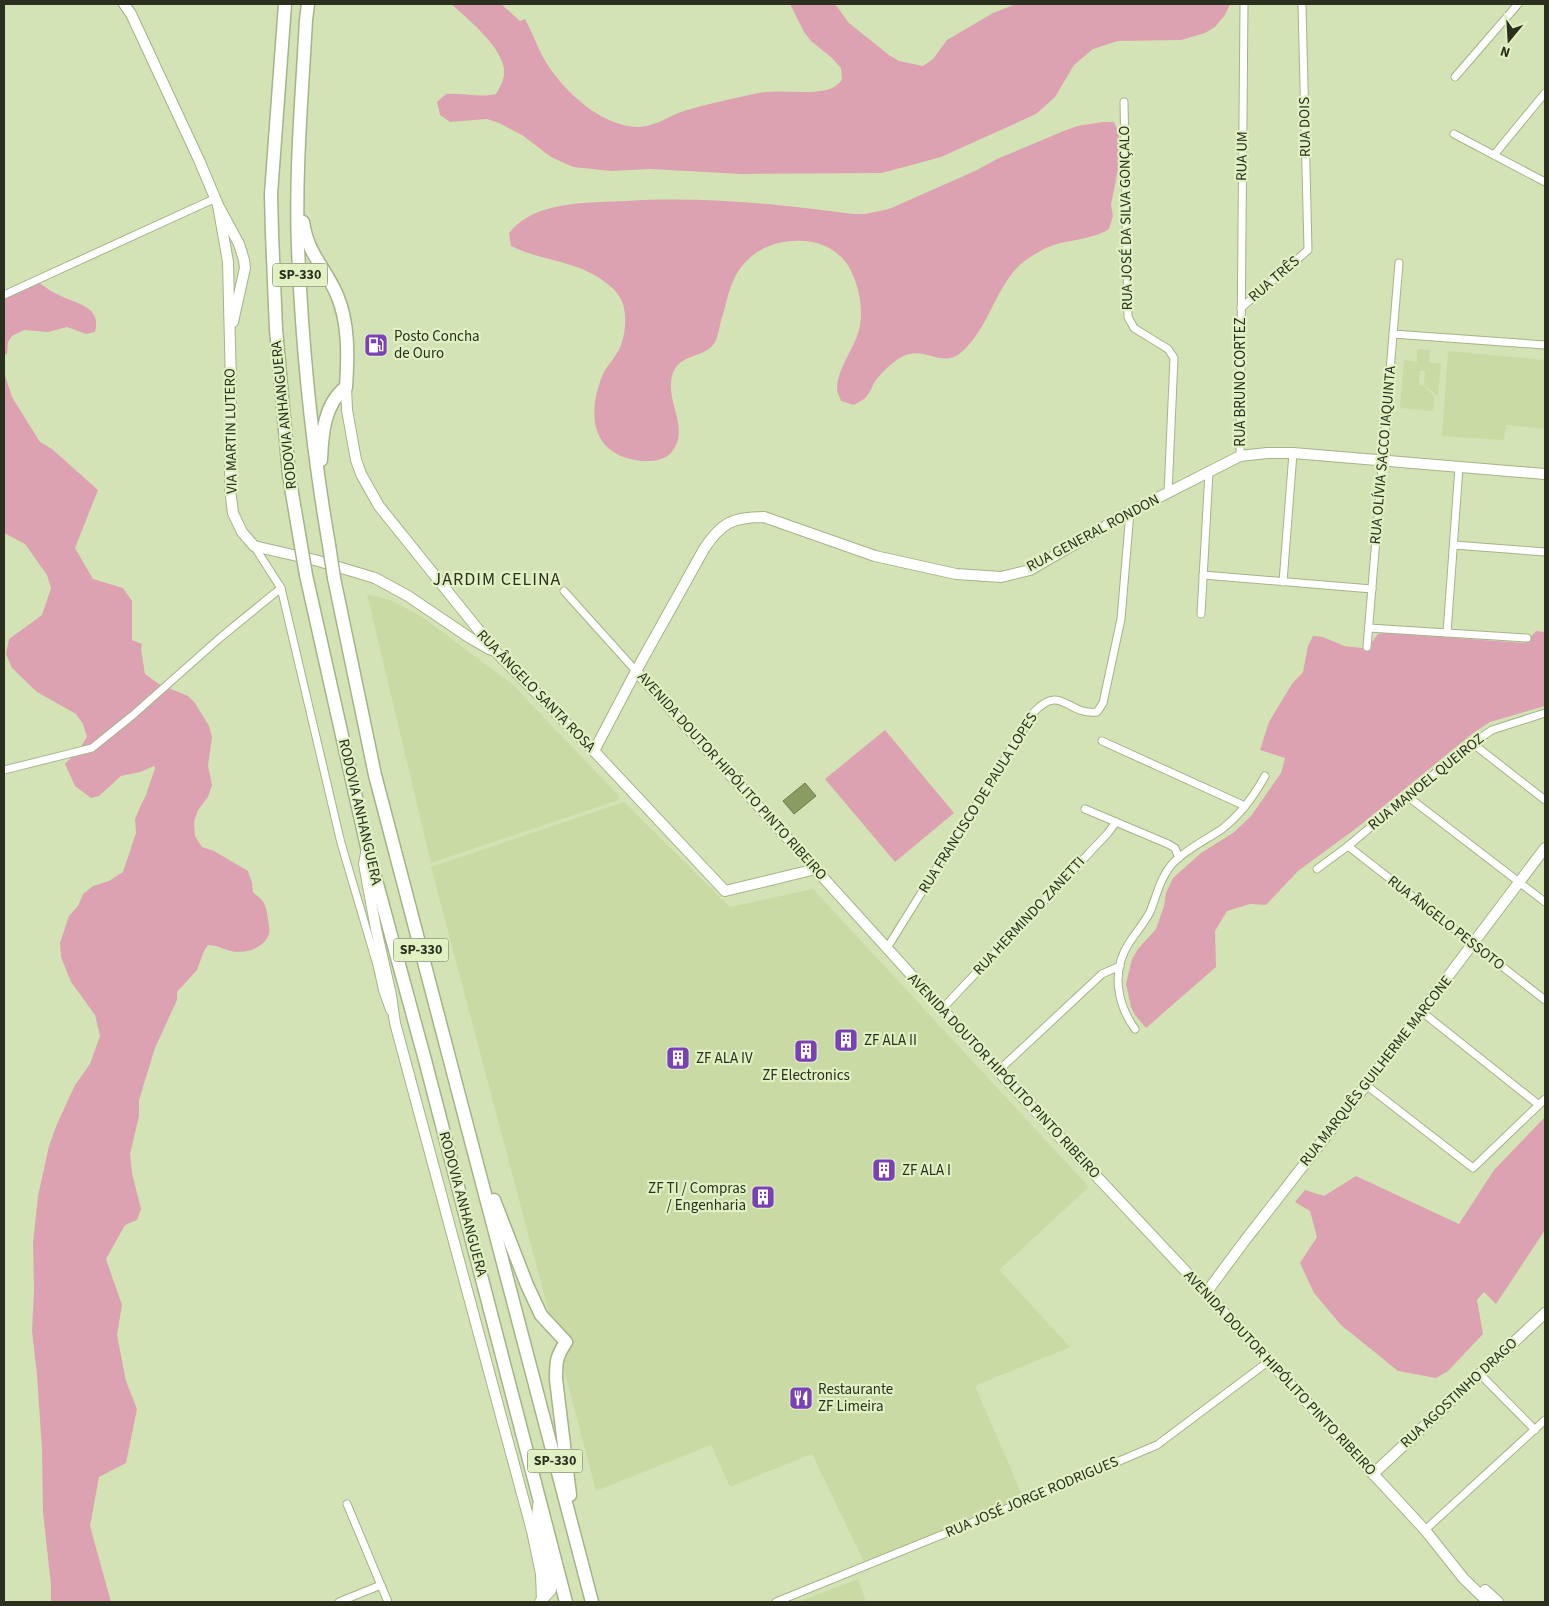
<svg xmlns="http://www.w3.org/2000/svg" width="1549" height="1606" viewBox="0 0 1549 1606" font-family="'Source Sans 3',sans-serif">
  <rect width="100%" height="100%" fill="#d4e3b6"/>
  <g fill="#c9daa5">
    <path d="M1417,349L1430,350L1429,363H1441L1438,396L1424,385L1425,371H1420L1419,385L1424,386L1434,396L1433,411L1400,408L1404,360L1417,362Z"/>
    <path d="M1448,351L1545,360V429L1506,425L1504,440L1442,436Z"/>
    <path d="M367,594L390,600L421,616L512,684L618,795L619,800L431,863Z"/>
    <path d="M624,802L730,907L813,889L1089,1187L999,1270L1070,1347L975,1386L1023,1497L864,1562L812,1454L730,1487L711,1445L596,1491L431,867Z"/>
    <path d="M858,1579L866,1602H798Z"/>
  </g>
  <g fill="#dda2b1">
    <path d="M451,4H501L520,21L525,19C533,33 538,50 547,64C566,93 601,126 638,127C654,127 669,116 684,111C707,104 731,99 754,94C780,88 807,96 830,89C835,87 839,83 842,80L841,68L832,58L811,41L804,32L790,4H835L849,23L889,55L899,61L923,66L933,59L947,40L993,13L1016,4H1230L1225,15L1215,27L1205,33L1181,40L1118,41L1093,49L1074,65L1055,97L1036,114L941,157L882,173L741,174L650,169L611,171L573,167L551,157L522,135L499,123L487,119L450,122L440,115L437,102L446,94C464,93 478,98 496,94C501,86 505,78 504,69C501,46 467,18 451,4Z"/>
    <path d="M1102,122H1114L1119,133L1118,169L1111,205L1113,216L1109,229C1086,243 1059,238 1037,253C1030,257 1022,262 1016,269C995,292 988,326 965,349C944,370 931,349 909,354C897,357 883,371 876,380C872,386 870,394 864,399C861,401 857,403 854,405L841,401C840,397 837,393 837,389C837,369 854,349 859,330C864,311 859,286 850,269C842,253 823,242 805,241C776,239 749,250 735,277C728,290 726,306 721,321C719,328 718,339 713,345C702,358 680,354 673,373C663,400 692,429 671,453C663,462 645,462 635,460C589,452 588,410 603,374C608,364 617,356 621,345C626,331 628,309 619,296C615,289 607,284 601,279C570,259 541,261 511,246L509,233C535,200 588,203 626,201C705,196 776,204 853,214H865L889,209L975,171L997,159L1066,130L1078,126Z"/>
    <path d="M36,280C44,287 54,293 63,297C79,304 102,308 95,332L86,334L67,327L48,332L24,330L12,336L8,342L7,354L4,355V294Z"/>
    <path d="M4,372L12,397L40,442L52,449L98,490L75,548L93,579L123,588L132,601V640L142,644L141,649L145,674L159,684L188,696L195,703L209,726L212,737L208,766L212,785L208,797L198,810L194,822L195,836L202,847L214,851L248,871L252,883L253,892C256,895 262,899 264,903C267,909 268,919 269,926C273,945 247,955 231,951C222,949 217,945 208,945L204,951L197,970L177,992V1000L155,1048L139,1100V1116L130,1154L132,1173L141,1209L137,1220L125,1225L106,1259L122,1305L117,1335L126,1381L137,1409L126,1463L99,1477L90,1526L111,1602H51V1585L43,1512L42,1450L37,1375L32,1331L34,1290L33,1243L38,1196L49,1146L57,1124L75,1085L90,1064L100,1036L95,1015L71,982L61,957L60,943L69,916L78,906L83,894L93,886L109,881L123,872L136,833L135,819L140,807L146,795L155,768L154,766L140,772L121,776L99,796L91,798L75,786L65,764L80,748L87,737L83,724L76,714L37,692L12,668L6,654L9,639L42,615L51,588L47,575L25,544L4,533Z"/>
    <path d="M1536,631L1545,632V706L1490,722L1472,734L1358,827L1298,871L1266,905L1250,904L1227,911L1215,931L1216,967L1146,1028L1135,1015L1131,1007L1126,984L1132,959L1138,949L1156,929L1164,906L1166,893L1173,878L1201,853L1233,833L1251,816L1281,773L1285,758L1260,750L1269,722L1292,684L1303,672L1308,646L1313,636L1323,637L1344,646L1371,649L1372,642L1378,634L1385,633L1525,643Z"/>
    <path d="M885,730L954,813L895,862L825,779Z"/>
    <path d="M1545,1117V1230L1496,1304L1484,1292L1477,1300L1483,1334L1448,1371L1436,1378L1398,1371L1341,1325L1314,1293L1300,1263L1317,1237L1310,1211L1295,1202L1305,1190L1324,1196L1356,1176L1459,1224L1494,1170Z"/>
  </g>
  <path fill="#8a9c62" stroke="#6d7b4e" d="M805,783L816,796L794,814L783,801Z"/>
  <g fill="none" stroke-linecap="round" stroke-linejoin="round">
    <g stroke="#a5b388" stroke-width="9">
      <g id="street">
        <path d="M1455,77L1518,4"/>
        <path d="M1124,102L1128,317L1134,328L1168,349L1174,358L1168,493"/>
        <path d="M1454,134L1545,182"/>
        <path d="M1494,155L1545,93"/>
        <path d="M4,295L216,198"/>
        <path d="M1241,308L1308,250L1302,4"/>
        <path d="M1393,334L1545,345"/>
        <path d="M1240,456L1244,4"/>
        <path d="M1454,545L1545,552"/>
        <path d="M254,546L281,588L341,843L377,965L383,992L390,1011"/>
        <path d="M1203,575L1372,589"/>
        <path d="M1283,582L1293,453"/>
        <path d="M564,591L636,671"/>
        <path d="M1201,614L1209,472"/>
        <path d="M1369,628L1527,638"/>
        <path d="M1447,633L1459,467"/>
        <path d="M1367,647L1399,263"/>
        <path d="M1102,741L1245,806"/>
        <path d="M1472,743L1545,800"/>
        <path d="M4,770L92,748L133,715L221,637L281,588"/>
        <path d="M1407,796L1545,902"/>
        <path d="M1085,809L1168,844L1175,848L1179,858"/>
        <path d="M1348,846L1545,1000"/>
        <path d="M1317,869L1348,846L1464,749L1492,730L1545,713"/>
        <path d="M887,948L1034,712C1061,683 1068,716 1097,712L1103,703L1121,619L1130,512"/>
        <path d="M942,1009L1108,833L1116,822"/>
        <path d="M1422,1012L1539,1105"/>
        <path d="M1135,1029C1117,1004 1111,971 1129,943C1136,933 1144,923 1150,912C1157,895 1160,878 1172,864C1186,849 1206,840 1222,829C1240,815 1254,796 1265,776"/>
        <path d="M998,1071L1102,974L1120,966"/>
        <path d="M1366,1085L1473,1168L1545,1099"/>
        <path d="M1480,1374L1535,1430"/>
        <path d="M347,1504L388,1602"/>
        <path d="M1425,1530L1545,1420"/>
        <path d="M339,1602L381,1585"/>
        <path d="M776,1602L1013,1506L1157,1445L1269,1361"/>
      </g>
    </g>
    <g stroke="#a5b388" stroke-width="12">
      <g id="secondary">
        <path d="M124,4L131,14L199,160L218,205L239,244L244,260L245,268L233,322"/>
        <path d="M218,205L228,262L231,386L230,489L233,513L242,532L254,546L315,560L375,578L408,596L470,638L491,650"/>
        <path d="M346,387L347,410L356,460L361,474L379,506L497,653L594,751L725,891L816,869"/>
        <path d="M636,671L1011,1085L1206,1293L1425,1530L1464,1579L1488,1602"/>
        <path d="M594,751L636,671L704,549C721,523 732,517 764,517L875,556L956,574L1001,577L1030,570L1130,512L1240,456L1267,453H1293L1545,474"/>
        <path d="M367,848L364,864L376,929L391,995L395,1023L532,1531L541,1574L542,1601"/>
        <path d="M1206,1293L1243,1243L1366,1085L1545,848"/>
        <path d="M1373,1474L1545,1313"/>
        <path d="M538,1505L537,1519L551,1586V1590L540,1602"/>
        <path d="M1485,1590L1498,1602"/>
      </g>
    </g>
    <g stroke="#a5b388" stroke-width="15">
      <g id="highway">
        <path d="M285,4L271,194L272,234L276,329L289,475L300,540"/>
        <path d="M308,4L306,20C302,95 295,172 298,247C302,347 312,447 329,545"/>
        <path d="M303,222C308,255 325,267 337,295C349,323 348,356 346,387C324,404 322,434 321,460"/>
        <path d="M306,575L367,847L425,1060L566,1602"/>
        <path d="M334,578L375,775L592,1602"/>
        <path d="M494,1200L527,1285L541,1315L566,1342C556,1357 556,1362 556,1379L570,1495"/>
      </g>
    </g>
    <use href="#street" stroke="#fff" stroke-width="7"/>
    <use href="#secondary" stroke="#fff" stroke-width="10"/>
    <use href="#highway" stroke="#fff" stroke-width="12"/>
    <g stroke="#a5b388" stroke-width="15" stroke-linecap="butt">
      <g id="highway-bridge">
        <path d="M300,540L306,575"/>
        <path d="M329,545L334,578"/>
      </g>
    </g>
    <use href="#highway-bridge" stroke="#fff" stroke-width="12"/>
  </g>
  <defs>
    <g id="fuel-square" transform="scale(1.25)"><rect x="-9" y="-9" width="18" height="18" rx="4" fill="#7a41b7" stroke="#e1f1c3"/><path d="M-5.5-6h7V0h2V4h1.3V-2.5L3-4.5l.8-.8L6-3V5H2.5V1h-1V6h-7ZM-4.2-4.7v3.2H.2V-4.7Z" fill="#fff"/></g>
    <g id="building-square" transform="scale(1.25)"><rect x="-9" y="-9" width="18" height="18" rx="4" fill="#7a41b7" stroke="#e1f1c3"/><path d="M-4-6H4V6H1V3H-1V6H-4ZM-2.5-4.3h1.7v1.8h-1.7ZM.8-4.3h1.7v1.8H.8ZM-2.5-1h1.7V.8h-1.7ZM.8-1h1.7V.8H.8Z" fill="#fff"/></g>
    <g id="restaurant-square" transform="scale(1.25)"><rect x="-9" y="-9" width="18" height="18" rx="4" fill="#7a41b7" stroke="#e1f1c3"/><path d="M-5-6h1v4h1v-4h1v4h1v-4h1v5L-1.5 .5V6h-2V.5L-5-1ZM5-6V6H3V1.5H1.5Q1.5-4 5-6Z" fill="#fff"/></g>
  </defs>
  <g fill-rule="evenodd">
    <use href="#fuel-square" x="376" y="345"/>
    <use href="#building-square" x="846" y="1040"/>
    <use href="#building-square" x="806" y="1051"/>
    <use href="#building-square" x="678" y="1058"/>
    <use href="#building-square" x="884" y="1170"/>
    <use href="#building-square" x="763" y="1197"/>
    <use href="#restaurant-square" x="801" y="1398"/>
  </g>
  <g text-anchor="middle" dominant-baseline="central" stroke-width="4.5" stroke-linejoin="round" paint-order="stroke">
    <g fill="#e1f1c3" stroke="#616950" stroke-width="1">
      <rect x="272.5" y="263.5" width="55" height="23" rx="4"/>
      <rect x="393.5" y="938.5" width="55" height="23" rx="4"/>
      <rect x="527.5" y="1449.5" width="55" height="23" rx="4"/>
    </g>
    <g font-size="14" font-weight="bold" fill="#2a2f1e">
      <text x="300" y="275">SP-330</text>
      <text x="421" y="950">SP-330</text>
      <text x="555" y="1461">SP-330</text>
    </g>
    <g font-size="15" fill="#2a2f1e" stroke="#e1f1c3">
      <text transform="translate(1305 127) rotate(-91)">RUA DOIS</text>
      <text transform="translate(1242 156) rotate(-89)">RUA UM</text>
      <text transform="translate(1126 218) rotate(-91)">RUA JOSÉ DA SILVA GONÇALO</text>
      <text transform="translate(1274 279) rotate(-41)">RUA TRÊS</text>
      <text transform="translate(1240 382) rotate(-90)">RUA BRUNO CORTEZ</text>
      <text transform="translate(284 415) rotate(-96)">RODOVIA ANHANGUERA</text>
      <text transform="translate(231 431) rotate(-91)">VIA MARTIN LUTERO</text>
      <text transform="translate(1383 455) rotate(-85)">RUA OLÍVIA SACCO IAQUINTA</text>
      <text transform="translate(1093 533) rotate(-28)">RUA GENERAL RONDON</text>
      <text transform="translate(536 691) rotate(46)">RUA ÂNGELO SANTA ROSA</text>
      <text transform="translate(732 776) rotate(48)">AVENIDA DOUTOR HIPÓLITO PINTO RIBEIRO</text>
      <text transform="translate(1426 782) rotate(-39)">RUA MANOEL QUEIROZ</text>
      <text transform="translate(978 803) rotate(-58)">RUA FRANCISCO DE PAULA LOPES</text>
      <text transform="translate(360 812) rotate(77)">RODOVIA ANHANGUERA</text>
      <text transform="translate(1029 916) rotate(-47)">RUA HERMINDO ZANETTI</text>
      <text transform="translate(1446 923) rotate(38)">RUA ÂNGELO PESSOTO</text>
      <text transform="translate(1376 1071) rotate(-52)">RUA MARQUÊS GUILHERME MARCONE</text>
      <text transform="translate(1004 1076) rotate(47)">AVENIDA DOUTOR HIPÓLITO PINTO RIBEIRO</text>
      <text transform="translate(463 1204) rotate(75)">RODOVIA ANHANGUERA</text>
      <text transform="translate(1280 1373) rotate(47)">AVENIDA DOUTOR HIPÓLITO PINTO RIBEIRO</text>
      <text transform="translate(1459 1393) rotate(-43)">RUA AGOSTINHO DRAGO</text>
      <text transform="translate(1032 1497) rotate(-23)">RUA JOSÉ JORGE RODRIGUES</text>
    </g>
    <g font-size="15" fill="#2a2f1e" stroke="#e1f1c3" text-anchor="start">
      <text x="394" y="336">Posto Concha<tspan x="394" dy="17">de Ouro</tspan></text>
      <text x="864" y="1040">ZF ALA II</text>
      <text x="696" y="1058">ZF ALA IV</text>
      <text x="806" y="1075" text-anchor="middle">ZF Electronics</text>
      <text x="902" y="1170">ZF ALA I</text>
      <text x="746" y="1188" text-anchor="end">ZF TI / Compras<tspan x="746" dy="17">/ Engenharia</tspan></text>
      <text x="818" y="1389">Restaurante<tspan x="818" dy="17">ZF Limeira</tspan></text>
    </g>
    <g font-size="18" letter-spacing="1" fill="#2a2f1e" stroke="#e1f1c3">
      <text x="497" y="579">JARDIM CELINA</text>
    </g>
  </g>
  <rect width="1549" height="1606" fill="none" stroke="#2a2f1e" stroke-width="10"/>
  <g transform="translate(1509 40) rotate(198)" stroke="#e1f1c3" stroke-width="4" paint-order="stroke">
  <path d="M0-4L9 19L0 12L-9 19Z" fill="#2a2f1e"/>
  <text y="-8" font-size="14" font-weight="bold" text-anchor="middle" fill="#2a2f1e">N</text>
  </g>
</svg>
